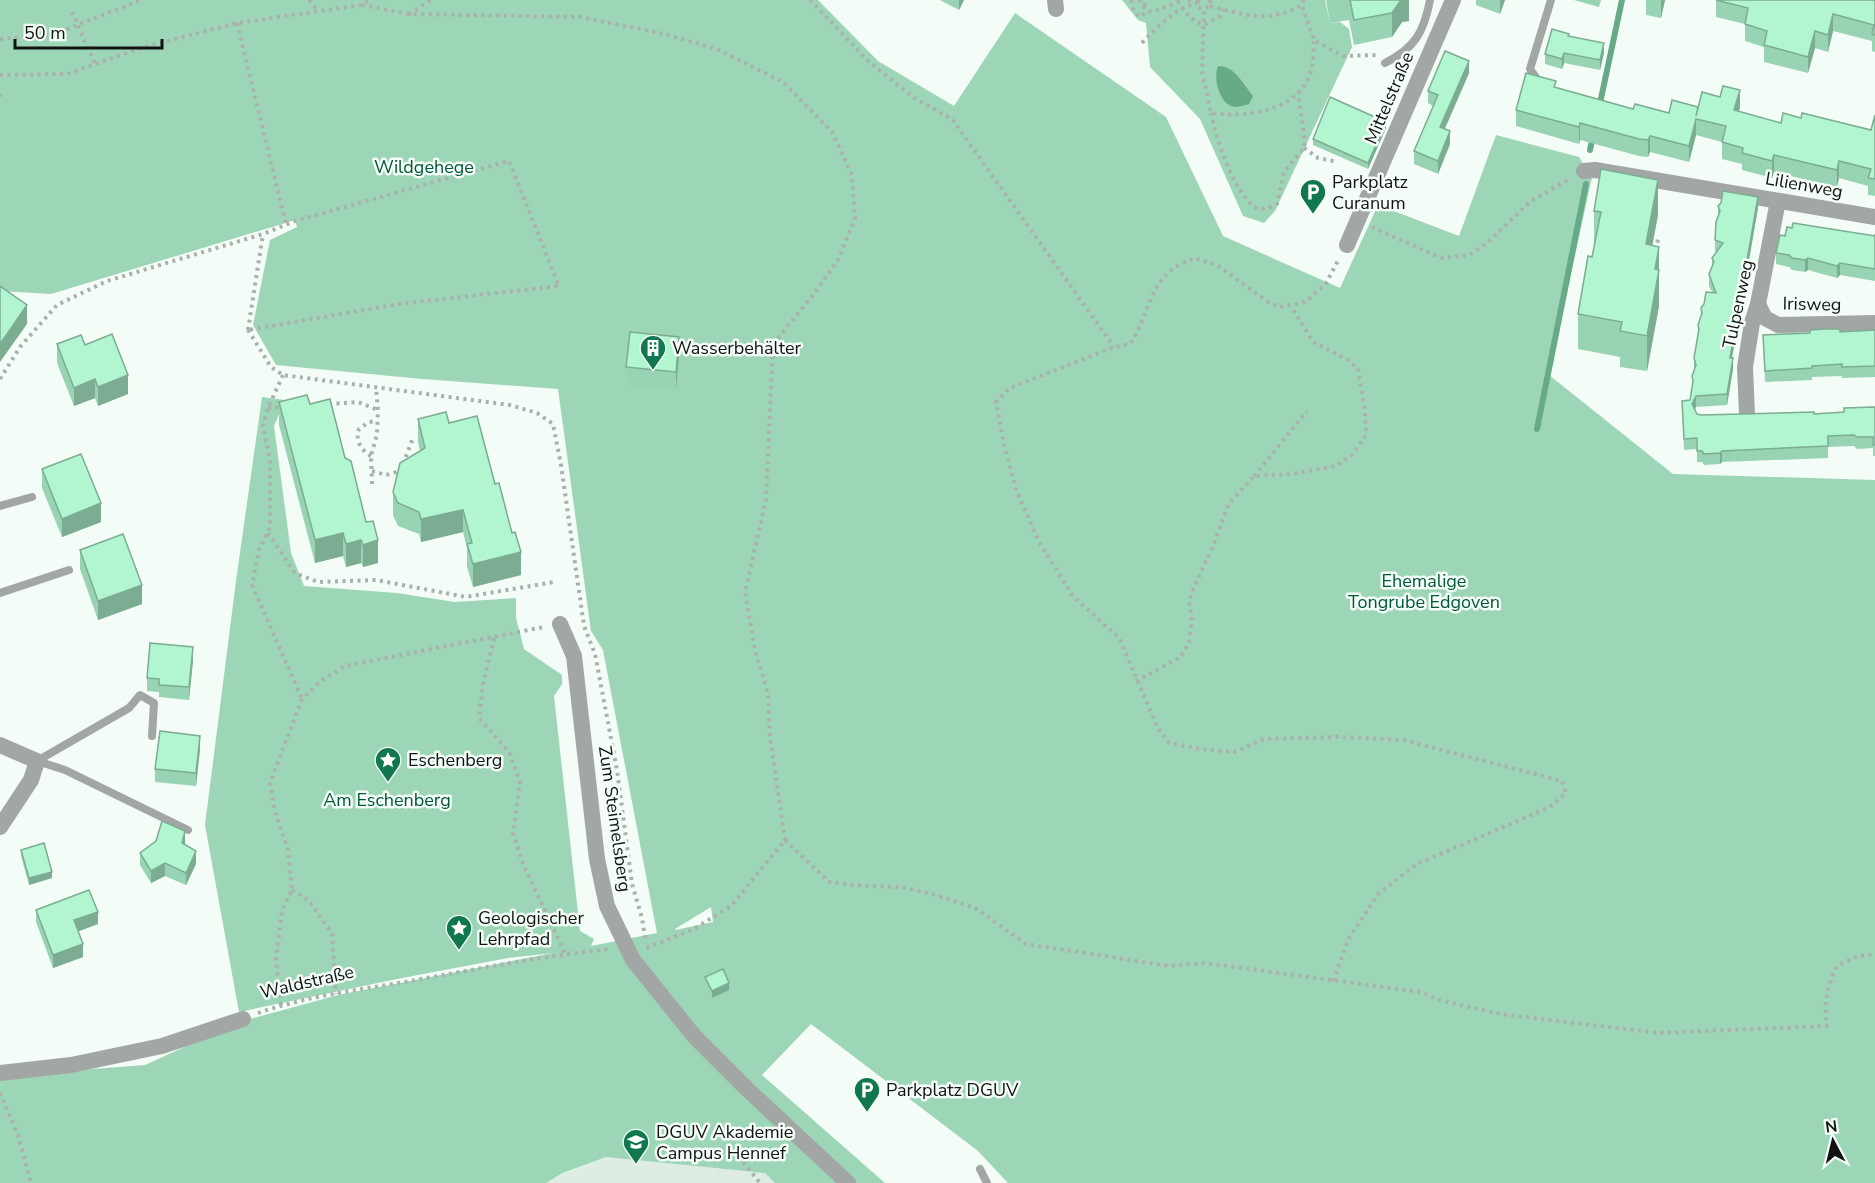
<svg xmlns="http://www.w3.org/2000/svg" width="1875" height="1183" viewBox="0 0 1875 1183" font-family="'Nunito Sans',sans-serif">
  <rect width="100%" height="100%" fill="#f3fcf6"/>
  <path fill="#ddede4" d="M606,1157L765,1173L775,1183H546L563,1174Z"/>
  <g fill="#9dd5b7" fill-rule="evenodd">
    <path d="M0,0H818L878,61L954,106L1015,13L1166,117L1223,236L1340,288L1378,205L1459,236L1496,135L1579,157L1592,177L1549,375L1673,474L1875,480V1183H1008L978,1151L811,1024L762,1075L885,1183H775L765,1173L606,1157L563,1173L546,1183H0V1076L145,1065L239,1022L338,995L553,953L508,958L397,979L239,1012L205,825L236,581L262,397L285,400L274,426L291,553L304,586L397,593L455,602L516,598V618L524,649L562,675V684L554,696L580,931L594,939L591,946L657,933L603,650L591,631L558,389L422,379L276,365L253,325L270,240L297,227L295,220L51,294L0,291ZM711,907L713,922L675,930V929Z"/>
    <path d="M1122,0H1325L1330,23L1340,22L1349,29L1352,47L1275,211L1264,223L1243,216L1200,119L1150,67L1146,23L1138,20Z"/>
  </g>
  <path fill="#67aa87" d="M1218,66C1235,66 1243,84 1253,96L1249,104C1245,105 1239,107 1235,107C1219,105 1213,78 1218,66Z"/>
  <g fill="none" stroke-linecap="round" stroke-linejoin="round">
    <g stroke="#67aa87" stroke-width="6">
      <path d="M1599,108L1622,0"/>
      <path d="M1590,150L1593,136"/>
      <path d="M1537,429L1586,184"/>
    </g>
    <g stroke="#aab1ad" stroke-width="4" stroke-dasharray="3 4.5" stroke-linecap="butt">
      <path d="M309,0L318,11"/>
      <path d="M430,0L409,14L580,17L660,33L717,49L783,82L832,132L852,175L855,219L839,258L814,294L773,344L766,500L745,592L755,651L768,693L770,737L785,840L731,906L694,929L646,948"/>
      <path d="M810,0L870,63L916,99L952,119L1114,347"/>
      <path d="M1131,0L1133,8L1139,17L1147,12L1157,10L1184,0"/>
      <path d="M1139,0L1147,12"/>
      <path d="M1188,0L1197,3"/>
      <path d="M1198,0V7L1204,9"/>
      <path d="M1210,0V6L1204,9L1202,71L1211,113C1244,118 1294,112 1309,77C1314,65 1313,52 1314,40"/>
      <path d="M1304,0L1302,5L1305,15L1314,40L1343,56L1377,55"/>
      <path d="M362,5L409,14"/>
      <path d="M1144,6L1147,0"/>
      <path d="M1210,6C1245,15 1269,24 1302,5"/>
      <path d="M1182,7C1188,16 1193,21 1204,25L1219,17L1223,9"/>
      <path d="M72,12L95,64"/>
      <path d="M237,23L286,224"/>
      <path d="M0,39L55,34L141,0"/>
      <path d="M1142,43C1159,25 1173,10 1197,3"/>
      <path d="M0,75L67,74L141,48L237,23L361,5L370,0"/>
      <path d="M0,94V99"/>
      <path d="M1211,113C1216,138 1233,192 1255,207C1262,212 1270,207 1277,204L1284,172L1304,148L1305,141L1298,93"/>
      <path d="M1304,148L1318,158L1338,162"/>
      <path d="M1372,227L1441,258L1469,255L1487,243L1531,201L1571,178"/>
      <path d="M1656,250L1658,239"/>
      <path d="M248,330L271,367L283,375L510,405L537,413L553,424L561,465L584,626L595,654L617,770L632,884L642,918L646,943"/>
      <path d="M248,330L263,234"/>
      <path d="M283,375L268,408L263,426L270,460V527L259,550L252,585L302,699"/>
      <path d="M0,379L20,347L57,305L107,281L263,234L295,221L509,161L559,286L399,304L248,330"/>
      <path d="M329,404L358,402L378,410"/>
      <path d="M268,408L282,407"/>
      <path d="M371,456C361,450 355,441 359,429L369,422L377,421"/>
      <path d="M403,464L413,438"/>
      <path d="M372,471L386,475L400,471"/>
      <path d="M1254,476L1307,411"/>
      <path d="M372,484L371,456L377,434L378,410L376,387"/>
      <path d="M268,533L295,573L318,582L376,580L466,597L554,582"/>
      <path d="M494,638L483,684L479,718L509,752L520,782L513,833L523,864L565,953"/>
      <path d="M1136,681L1181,657L1189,642L1192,620L1189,601L1195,585L1215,541L1228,505L1254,476L1291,474L1336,466L1353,454L1366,435L1365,412L1358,369L1350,361L1313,342L1291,306"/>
      <path d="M785,840L829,882L864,886L901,887L932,894L975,908L1026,944L1169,966L1205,963L1421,992L1439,1000L1500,1014L1658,1033L1827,1026C1824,1000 1826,990 1837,966L1858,956L1875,954"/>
      <path d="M292,890L308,900L332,933L336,994"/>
      <path d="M1333,981L1349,938L1379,893L1417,864L1550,807L1566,793L1562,781L1403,740L1339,737L1264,739L1234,752L1200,749L1169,743L1157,727L1120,639L1073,596L1039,542L1016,489L1004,444L996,402L1010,388L1114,347L1130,344C1146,322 1148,291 1169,272C1175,266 1186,262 1194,258L1217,265L1268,302L1279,307L1305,302L1325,285L1339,259"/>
      <path d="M281,1005L276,960L282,910L292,890L288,850L275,812L270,783L302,699L321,681L345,666L544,627"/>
      <path d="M258,1013C307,996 359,990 410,981C477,969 543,956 610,949"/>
      <path d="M0,1093L18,1135L31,1183"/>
      <path d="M727,1150L733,1149L760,1183"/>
    </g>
    <g stroke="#a2a6a4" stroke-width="8">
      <path d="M1385,63C1415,48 1424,32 1430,0"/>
      <path d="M1540,83L1530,69L1551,0"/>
      <path d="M0,506L32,497"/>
      <path d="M0,593L69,570"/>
      <path d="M37,761L129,708L140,695L154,703L152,736"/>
      <path d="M37,761L65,770L188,830"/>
      <path d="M980,1169L987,1183"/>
    </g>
    <g stroke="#a2a6a4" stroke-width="16">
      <path d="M1055,0L1056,9"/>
      <path d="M1584,171L1595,170L1875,217"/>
      <path d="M1347,245L1453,0"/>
      <path d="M1758,304L1765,318L1778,325L1875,323"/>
      <path d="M1747,415L1745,367L1752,323L1758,304L1778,201"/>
      <path d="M560,624L574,656L597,859L607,906L633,960L694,1036L747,1089L848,1183"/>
      <path d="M0,745L37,761L31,780L0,827"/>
      <path d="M0,1073L71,1065L162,1046L243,1019"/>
    </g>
  </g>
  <g fill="#98d4b4">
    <path d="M940,0H964L959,10Z"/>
    <path d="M1326,0H1409V21L1402,22L1392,37L1354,45L1349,20L1330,23Z"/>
    <path d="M1476,0H1505L1500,14L1476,5Z"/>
    <path d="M1574,0H1601L1599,7Z"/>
    <path d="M1646,0H1665L1661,18L1646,15Z"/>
    <path d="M1716,0L1875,1V52L1872,51V41L1833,31L1828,52L1815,48L1808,73L1764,62V47L1745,41V24L1716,17Z"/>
    <path d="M1569,36L1604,53L1600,70L1564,63L1562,69L1545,64V54Z"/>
    <path d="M1469,73L1445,129L1450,144L1438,174L1414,164V151L1433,106L1428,103V91Z"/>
    <path d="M1556,87L1633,109L1669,113L1698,107H1740L1739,112L1781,123L1801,118L1871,130L1875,115V196L1868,195V186L1839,178L1837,187L1774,172L1772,178L1742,170V164L1722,159V142L1696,135L1689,162L1650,152L1648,157L1639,156L1580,140L1579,144L1516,126V110Z"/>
    <path d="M1386,128L1368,169L1313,145V139Z"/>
    <path d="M1718,206L1758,208L1732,358L1733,369L1727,405L1696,407L1695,410L1697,414L1702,415L1814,414L1844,412L1875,407V456H1873V448L1857,449L1854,446L1828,447V458L1722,462L1720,464L1704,465L1702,462H1697V449L1684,450L1682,401L1690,400L1692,388V376L1694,370V358L1698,337V325L1701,317V308L1712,292L1709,286V274L1712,267V258L1717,252L1715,251V240L1718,216Z"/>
    <path d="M1594,211L1658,215L1652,245L1659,247V306L1647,371L1620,367V357L1578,349V314L1594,246Z"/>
    <path d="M1792,228L1875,236V234V281L1840,275L1837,278L1808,270L1805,272L1792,270L1789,267L1776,264V253L1785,236Z"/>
    <path d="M1875,330V377L1842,378V376L1812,377V380L1765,382L1763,335Z"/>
    <path d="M57,344L85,345L128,394L98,406L95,398L74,406L57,363Z"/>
    <path d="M679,356L676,391L626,386V367Z"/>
    <path d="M279,402L310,404L345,458L378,563L363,567L361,563L346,567L343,556L315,563L279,425Z"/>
    <path d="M418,419L449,423L495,484L521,575L473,587L467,567V548L463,532L421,542L419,534L398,526L393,515V492L420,451L418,442Z"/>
    <path d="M42,469L101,522L62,537L42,488Z"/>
    <path d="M80,550L142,604L98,620L80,569Z"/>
    <path d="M193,660L189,700L159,697V692L147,691V678Z"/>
    <path d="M200,749L196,786L155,782V769Z"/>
    <path d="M185,843V844L196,864L186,885L165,876L151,883L140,865V853Z"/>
    <path d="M21,850L52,878L29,885L21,856Z"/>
    <path d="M36,910L98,924L78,931L83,957L53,968L36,922Z"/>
    <path d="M705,977L729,990L712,998L705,983Z"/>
  </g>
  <g fill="#7cac92">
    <path d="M959,0H964L959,10Z"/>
    <path d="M1401,0H1409V21L1402,22L1392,37V13Z"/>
    <path d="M1501,0H1505L1500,14V1Z"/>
    <path d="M1661,0H1665L1661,18Z"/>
    <path d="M1833,14V31L1828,52V35Z"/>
    <path d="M1815,31V48L1808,73V57Z"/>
    <path d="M1604,43V53L1600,70V60Z"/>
    <path d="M1564,53V63L1562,69V59Z"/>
    <path d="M1469,61V73L1440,139V127Z"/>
    <path d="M1740,90V107L1734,127V110Z"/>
    <path d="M1696,119V135L1689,162V146Z"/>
    <path d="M1386,122V128L1368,169V163Z"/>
    <path d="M1580,123V140L1579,144V127Z"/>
    <path d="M1450,131V144L1438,174V161Z"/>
    <path d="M1650,136V152L1648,157V140Z"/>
    <path d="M1774,155V172L1772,178V161Z"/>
    <path d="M1839,161V178L1837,187V170Z"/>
    <path d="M1658,180V215L1646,280V244Z"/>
    <path d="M1758,197V208L1730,369V358Z"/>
    <path d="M1659,247V306L1647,371V336L1655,269Z"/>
    <path d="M1808,258V270L1805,272V260Z"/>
    <path d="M1840,263V275L1837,278V266Z"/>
    <path d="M27,305V324L0,362V344Z"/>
    <path d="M679,337V356L676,391V372Z"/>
    <path d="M1733,358V369L1727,405V394Z"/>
    <path d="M128,375V394L98,406V387Z"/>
    <path d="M95,379V398L74,406V388Z"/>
    <path d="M1696,396V407L1692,416V404Z"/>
    <path d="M1722,451V462L1720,464V453Z"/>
    <path d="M101,503V522L62,537V519Z"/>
    <path d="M463,510V532L421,542V519Z"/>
    <path d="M343,533V556L315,563V540Z"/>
    <path d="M361,540V563L346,567V544Z"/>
    <path d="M378,540V563L363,567V545Z"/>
    <path d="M521,552V575L473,587V564Z"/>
    <path d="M142,585V604L98,620V601Z"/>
    <path d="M193,647V660L189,700V687Z"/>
    <path d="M200,736V749L196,786V773Z"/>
    <path d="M185,831V843L182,855V843Z"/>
    <path d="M196,851V864L186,885V873Z"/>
    <path d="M165,863V876L151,883V871Z"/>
    <path d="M52,872V878L29,885V878Z"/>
    <path d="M98,912V924L74,933V920Z"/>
    <path d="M83,944V957L53,968V955Z"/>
    <path d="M729,983V990L712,998V991Z"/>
  </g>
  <g fill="#b1f6d1" stroke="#7cac92" stroke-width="1.5">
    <path d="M1350,0H1401L1392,13L1354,20Z"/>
    <path d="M1716,0H1873L1875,1V35L1872,34L1874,25L1833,14L1828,35L1815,31L1808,57L1764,45L1767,31L1745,24L1748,8Z"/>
    <path d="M1552,29L1569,34L1568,36L1604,43L1600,60L1564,53L1562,59L1545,54Z"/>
    <path d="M1445,51L1469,61L1440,127L1450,131L1438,161L1414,151L1438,95L1428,91Z"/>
    <path d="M1526,73L1556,81L1554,87L1633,109L1635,104L1669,113L1672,100L1698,107L1696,116L1702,92L1720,97L1723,86L1740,90L1734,110L1781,123L1783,113L1801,118L1802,113L1871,130L1875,115V179L1868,178L1871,169L1839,161L1837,170L1774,155L1772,161L1742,153L1743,148L1722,142L1726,126L1696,119L1689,146L1650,136L1648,140L1639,139L1580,123L1579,127L1516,110Z"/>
    <path d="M1330,97L1386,122L1368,163L1313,139Z"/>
    <path d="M1601,169L1658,180L1646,244L1659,247L1655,269L1659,270L1647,336L1620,331L1622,322L1578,314L1588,256L1592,257L1601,212L1594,211Z"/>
    <path d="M1723,191L1758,197L1730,358H1733L1727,394L1696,396L1692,404L1697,414L1702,415L1814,412V414L1844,412V408L1875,407V445H1873V437H1857L1854,435L1828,436V446L1722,451L1720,453L1704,454L1702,451H1697V438L1684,439L1682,401L1690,400L1693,381L1692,376L1696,365L1694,358L1699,329L1698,325L1702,313L1701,308L1704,304L1706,292L1716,293L1709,274L1714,262L1712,258L1723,243L1715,240L1716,222L1720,211L1718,206L1721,203Z"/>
    <path d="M1793,223L1875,236V234V269L1840,263L1837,266L1808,258L1805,260L1792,258L1789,255L1776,253L1780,235L1785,236L1787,227L1792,228Z"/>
    <path d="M0,286L27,305L0,344Z"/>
    <path d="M1825,329H1840V332L1875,330V366L1842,367V364L1812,366V368L1765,371L1763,335L1810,333V330Z"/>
    <path d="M630,332L679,337L676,372L626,367Z"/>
    <path d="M112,334L128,375L98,387L95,379L74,388L57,344L81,335L85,345Z"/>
    <path d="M307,395L310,404L330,399L345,458L351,461L366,522L373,521L378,540L363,545L361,540L346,544L343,533L315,540L279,402Z"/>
    <path d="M446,412L449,423L477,416L495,484L499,483L512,533L515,532L521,552L473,564L467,544L472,543L463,510L421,519L419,512L398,503L393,492L400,463L425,448L418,419Z"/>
    <path d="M81,454L101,503L62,519L42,469Z"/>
    <path d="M123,534L142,585L98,601L80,550Z"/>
    <path d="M150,643L193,647L189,687L159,685V679L147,678Z"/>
    <path d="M160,731L200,736L196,773L155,769Z"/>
    <path d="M162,821L185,831L182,843L196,851L186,873L165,863L151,871L140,853L156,841Z"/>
    <path d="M44,843L52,872L29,878L21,850Z"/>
    <path d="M89,890L98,912L74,920L83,944L53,955L36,910Z"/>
    <path d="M723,969L729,983L712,991L705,977Z"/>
  </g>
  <defs>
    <g id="parking-pin" transform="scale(1.35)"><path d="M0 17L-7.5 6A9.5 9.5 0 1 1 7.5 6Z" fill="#10774f" stroke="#f3fcf6"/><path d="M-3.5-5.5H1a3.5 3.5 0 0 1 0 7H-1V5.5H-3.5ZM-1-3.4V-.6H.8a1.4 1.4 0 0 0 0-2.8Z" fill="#fff"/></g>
    <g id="building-pin" transform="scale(1.35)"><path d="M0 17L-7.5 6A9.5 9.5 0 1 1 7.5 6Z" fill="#10774f" stroke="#f3fcf6"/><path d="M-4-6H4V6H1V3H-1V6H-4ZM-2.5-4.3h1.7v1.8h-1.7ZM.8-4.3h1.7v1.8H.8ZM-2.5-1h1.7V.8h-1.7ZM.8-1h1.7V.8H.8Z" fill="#fff"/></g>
    <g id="sight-pin" transform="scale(1.35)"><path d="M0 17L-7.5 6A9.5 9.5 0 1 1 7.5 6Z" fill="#10774f" stroke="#f3fcf6"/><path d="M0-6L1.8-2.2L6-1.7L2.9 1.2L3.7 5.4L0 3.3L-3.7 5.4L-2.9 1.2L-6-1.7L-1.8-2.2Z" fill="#fff"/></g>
    <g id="university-pin" transform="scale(1.35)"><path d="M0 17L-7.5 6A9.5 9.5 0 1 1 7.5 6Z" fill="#10774f" stroke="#f3fcf6"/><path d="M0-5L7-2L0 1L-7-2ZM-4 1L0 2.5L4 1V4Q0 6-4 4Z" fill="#fff"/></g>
  </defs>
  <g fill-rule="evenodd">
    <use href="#parking-pin" x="1313" y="192"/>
    <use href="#building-pin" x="653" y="348"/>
    <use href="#sight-pin" x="388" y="760"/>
    <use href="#sight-pin" x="459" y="928"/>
    <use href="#parking-pin" x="867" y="1090"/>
    <use href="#university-pin" x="636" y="1142"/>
  </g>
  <g text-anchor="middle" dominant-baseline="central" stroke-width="5" stroke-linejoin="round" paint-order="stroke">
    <g font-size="18" fill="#111413" stroke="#f3fcf6">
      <text transform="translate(1389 98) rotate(-67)">Mittelstraße</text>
      <text transform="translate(1804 185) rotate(10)">Lilienweg</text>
      <text transform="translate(1738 304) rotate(-78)">Tulpenweg</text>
      <text transform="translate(1812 304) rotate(1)">Irisweg</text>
      <text transform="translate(615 819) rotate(82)">Zum Steimelsberg</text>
      <text transform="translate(307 982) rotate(-13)">Waldstraße</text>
    </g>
    <g font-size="18" fill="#005838" stroke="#f3fcf6">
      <text x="424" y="167">Wildgehege</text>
      <text x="1424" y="581">Ehemalige<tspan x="1424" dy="21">Tongrube Edgoven</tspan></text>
      <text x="387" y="800">Am Eschenberg</text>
    </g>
    <g font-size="18" fill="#111413" stroke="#f3fcf6" text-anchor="start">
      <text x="1332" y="182">Parkplatz<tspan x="1332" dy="21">Curanum</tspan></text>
      <text x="672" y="348">Wasserbehälter</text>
      <text x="408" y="760">Eschenberg</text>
      <text x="478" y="918">Geologischer<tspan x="478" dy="21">Lehrpfad</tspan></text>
      <text x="886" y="1090">Parkplatz DGUV</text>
      <text x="656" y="1132">DGUV Akademie<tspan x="656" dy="21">Campus Hennef</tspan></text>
    </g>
  </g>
  <g transform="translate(1833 1141) rotate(353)" stroke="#f3fcf6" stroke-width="4.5" paint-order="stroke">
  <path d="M0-4.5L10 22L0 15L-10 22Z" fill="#111413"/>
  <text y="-9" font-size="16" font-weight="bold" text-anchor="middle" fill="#111413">N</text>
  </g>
  <path d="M15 39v9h147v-9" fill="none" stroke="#111413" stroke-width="3"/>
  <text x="24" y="39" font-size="18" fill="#111413" stroke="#f3fcf6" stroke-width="4.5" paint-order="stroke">50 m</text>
</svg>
